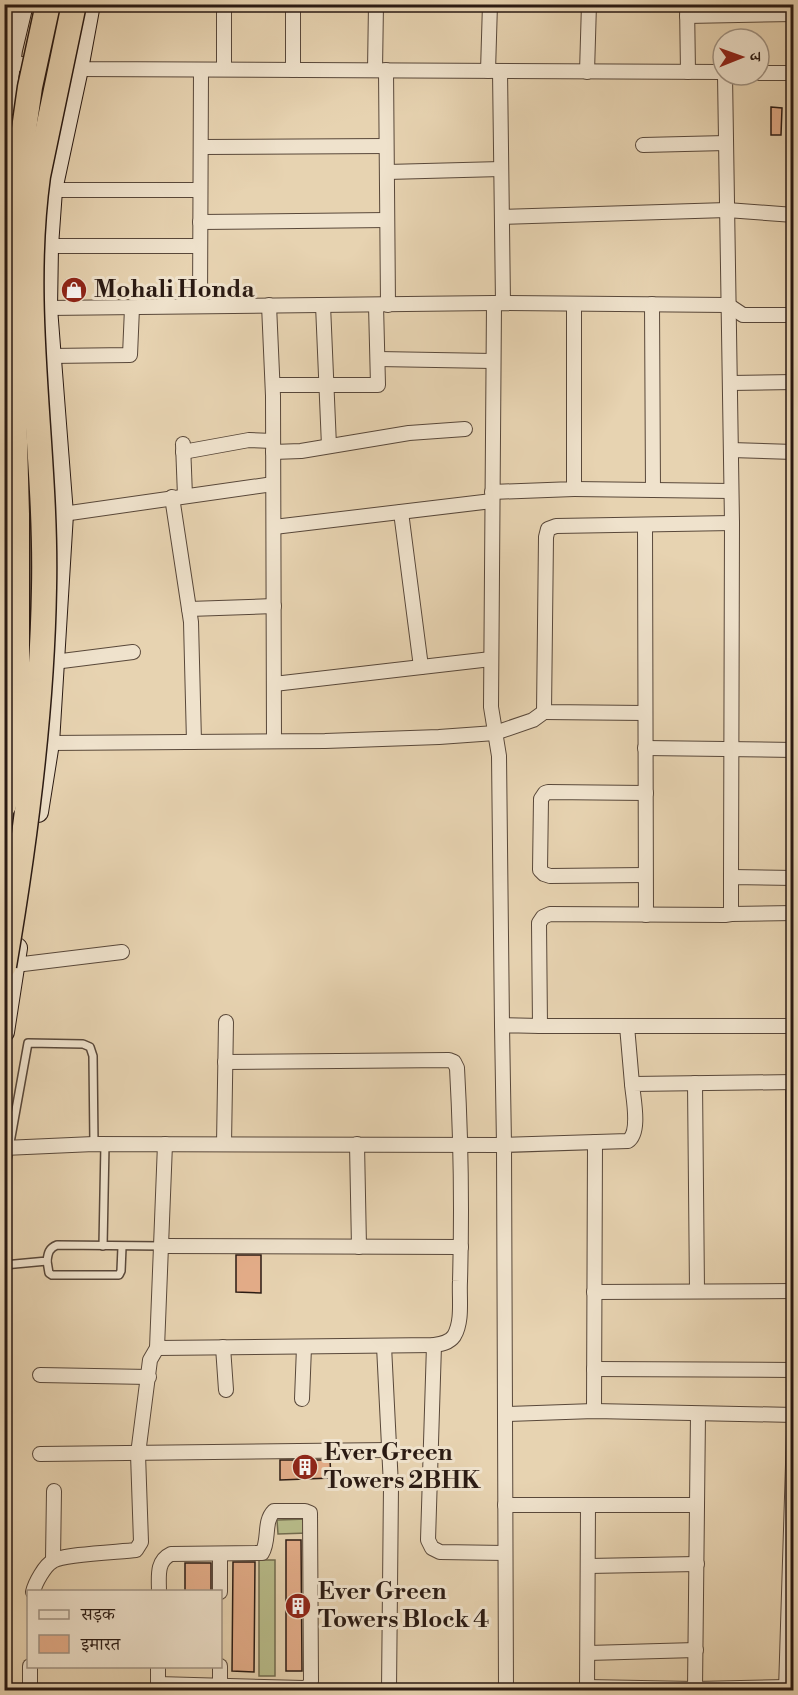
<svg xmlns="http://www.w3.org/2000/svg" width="798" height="1695" viewBox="0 0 798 1695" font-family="'Libre Bodoni','Noto Serif Devanagari',serif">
  <rect width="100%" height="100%" fill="#e7d3b1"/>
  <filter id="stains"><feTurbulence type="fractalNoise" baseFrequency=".00333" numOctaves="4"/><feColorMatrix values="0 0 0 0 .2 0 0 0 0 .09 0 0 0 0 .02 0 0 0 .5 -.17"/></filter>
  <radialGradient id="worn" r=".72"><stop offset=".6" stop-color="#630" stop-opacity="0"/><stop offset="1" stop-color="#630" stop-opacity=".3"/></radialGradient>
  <g fill="#b8bc8a" stroke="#716b4e" stroke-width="1.5">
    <path d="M307,1519L308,1533L278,1534L277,1520Z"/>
    <rect x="259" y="1560" width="16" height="116"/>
  </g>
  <g fill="#e4ad89" stroke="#2a1a13" stroke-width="1.5">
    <path d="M771,107L782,108L781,135H771Z"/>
    <path d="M236,1255H261V1293L236,1292Z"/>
    <path d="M280,1460H330L331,1478L280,1480Z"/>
    <path d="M286,1540H301L302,1671H286Z"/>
    <path d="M233,1562H255L254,1672L232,1671Z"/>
    <rect x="185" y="1563" width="26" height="29"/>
  </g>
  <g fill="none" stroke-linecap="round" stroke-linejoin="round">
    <g stroke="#59483a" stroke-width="10">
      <g id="lane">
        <path d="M4,1176L28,1043L83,1044L90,1047L93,1056L94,1144"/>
        <path d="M103,1246L105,1144"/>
        <path d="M47,1261L49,1273L52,1275H119L121,1271L122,1247"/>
        <path d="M4,1265L47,1261C48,1253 49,1248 57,1245L162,1246"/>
      </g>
    </g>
    <g stroke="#59483a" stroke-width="16">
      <g id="street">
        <path d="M687,4L688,72"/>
        <path d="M687,16L794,14"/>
        <path d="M11,63L78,69L723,72"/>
        <path d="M224,68V4"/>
        <path d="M293,70V4"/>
        <path d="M375,70L376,4"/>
        <path d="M386,70L388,305"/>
        <path d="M488,71L490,4"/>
        <path d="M500,71L503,303"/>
        <path d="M587,72L589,4"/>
        <path d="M759,73H794"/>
        <path d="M725,75L732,523L731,877"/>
        <path d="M643,145L726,143"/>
        <path d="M201,147L386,146"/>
        <path d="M387,172L501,169"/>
        <path d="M52,190H200"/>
        <path d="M502,217L727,210L794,215"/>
        <path d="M200,222L387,220"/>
        <path d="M48,246H200"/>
        <path d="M269,305L273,396L274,741"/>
        <path d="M323,305L329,446"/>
        <path d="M200,306L201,70"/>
        <path d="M47,308L494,303"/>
        <path d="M50,356L130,355L132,308"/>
        <path d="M378,359L493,361"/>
        <path d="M730,383L794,382"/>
        <path d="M273,385H378L376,305"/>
        <path d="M183,444L185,496"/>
        <path d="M731,450L794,452"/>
        <path d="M183,452L249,440L273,441"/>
        <path d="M273,452L301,451L409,433L465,429"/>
        <path d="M574,489L653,490L652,304"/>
        <path d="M653,490L731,491"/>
        <path d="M492,492L574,489V304"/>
        <path d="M172,497L191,622L194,742"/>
        <path d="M401,512L421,667"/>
        <path d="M63,514L273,484"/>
        <path d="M645,526L646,915"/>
        <path d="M274,527L492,501"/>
        <path d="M189,609L274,606"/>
        <path d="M54,662L133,652"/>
        <path d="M274,684L491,659"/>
        <path d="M645,713L544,712L546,537L548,529L556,526L732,523"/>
        <path d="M49,743L325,741L439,737L495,733L533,720L544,712"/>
        <path d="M645,748L794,750"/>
        <path d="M645,875L550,876L544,874L540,870L541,799L545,793L548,792L646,793"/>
        <path d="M731,914L794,913"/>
        <path d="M15,965L122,952"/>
        <path d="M502,1025L499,756L491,707L494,303L728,305L743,315H794"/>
        <path d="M540,1026H794"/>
        <path d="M627,1026L632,1084"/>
        <path d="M793,1082L794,1173"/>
        <path d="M695,1083L697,1291"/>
        <path d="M165,1144L157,1348L434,1345C441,1344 449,1343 454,1336C463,1321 459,1298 460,1281C462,1210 461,1139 457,1068L454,1062L449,1060L225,1062"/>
        <path d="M224,1144L226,1022"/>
        <path d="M357,1144L359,1247"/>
        <path d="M4,1148L94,1144L504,1145L502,1025L540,1026L539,923L543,917L550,914L725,915L731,914V877L794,878"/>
        <path d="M162,1246L461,1247"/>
        <path d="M594,1292L794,1291"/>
        <path d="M434,1345L428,1540L432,1548L440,1552L505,1553"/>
        <path d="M384,1346L391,1486L389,1690"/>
        <path d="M223,1347L226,1390"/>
        <path d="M594,1369L794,1370"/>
        <path d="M40,1375L149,1377"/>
        <path d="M302,1399L304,1347"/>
        <path d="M594,1411L595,1142"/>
        <path d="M505,1414L594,1411L794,1415"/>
        <path d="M40,1454L389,1450"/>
        <path d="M505,1505H697"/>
        <path d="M53,1560L54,1491"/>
        <path d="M588,1566L697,1564"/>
        <path d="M33,1592C35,1583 45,1565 53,1561C63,1554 120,1552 136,1550L141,1542L138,1454L150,1360L157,1348"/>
        <path d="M220,1592V1554"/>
        <path d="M588,1653L696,1650"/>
        <path d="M158,1684L304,1688L309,1686L311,1681L310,1513L305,1511H274C263,1522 270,1540 262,1553L171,1554C156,1561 159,1577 159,1592"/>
        <path d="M220,1685V1666"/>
        <path d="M587,1687L695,1689L786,1687"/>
        <path d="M695,1689L698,1414"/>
        <path d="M30,1690V1666"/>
        <path d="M158,1690V1666"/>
        <path d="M506,1690L504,1145L628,1141C641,1132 633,1098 632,1084L794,1082"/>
        <path d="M587,1690L588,1505"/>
        <path d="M786,1690L794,1433"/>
      </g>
    </g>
    <g stroke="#2a1a13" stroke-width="22">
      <g id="secondary">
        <path d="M4,109L12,50L23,4"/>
        <path d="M38,812L49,743L63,514L47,308L48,246L52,190L78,69L90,4"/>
        <path d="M4,1032L17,948"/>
      </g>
    </g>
    <use href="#lane" stroke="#efe2cc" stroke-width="7"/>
    <use href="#street" stroke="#efe2cc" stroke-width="14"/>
    <use href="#secondary" stroke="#efe2cc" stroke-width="20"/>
    <g stroke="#2a1a13" stroke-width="27" stroke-linecap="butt">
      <g id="highway-bridge">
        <path d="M4,805L11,769L17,704V514L11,294L14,228L20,157L30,87L48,4"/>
        <path d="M4,966C25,843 42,713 44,588C47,450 19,313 38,176L74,4"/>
      </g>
    </g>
    <use href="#highway-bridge" stroke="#e7d3b1" stroke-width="24"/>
  </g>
  <defs>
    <g id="shop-disc" transform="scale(1.35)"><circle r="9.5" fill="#8f2418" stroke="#efe2cc"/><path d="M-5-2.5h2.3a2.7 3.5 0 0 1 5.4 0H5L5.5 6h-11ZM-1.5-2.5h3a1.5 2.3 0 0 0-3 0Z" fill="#fff"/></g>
    <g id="building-disc" transform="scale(1.35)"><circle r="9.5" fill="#8f2418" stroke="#efe2cc"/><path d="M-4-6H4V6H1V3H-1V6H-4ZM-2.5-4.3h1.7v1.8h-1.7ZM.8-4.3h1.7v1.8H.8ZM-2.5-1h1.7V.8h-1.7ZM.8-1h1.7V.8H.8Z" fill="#fff"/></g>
  </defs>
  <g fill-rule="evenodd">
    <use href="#shop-disc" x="74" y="290"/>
    <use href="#building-disc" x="305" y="1467"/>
    <use href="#building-disc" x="298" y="1606"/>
  </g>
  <g text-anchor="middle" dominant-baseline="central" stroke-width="6" stroke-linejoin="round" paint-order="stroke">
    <g font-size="24" font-weight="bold" fill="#2a1a13" stroke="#efe2cc" text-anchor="start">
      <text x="94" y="290">Mohali Honda</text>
      <text x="324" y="1453">Ever Green<tspan x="324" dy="28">Towers 2BHK</tspan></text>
      <text x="318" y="1592">Ever Green<tspan x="318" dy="28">Towers Block 4</tspan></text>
    </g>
  </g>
  <rect width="798" height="1695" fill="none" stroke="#e7d3b1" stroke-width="24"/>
  <rect x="6" y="6" width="786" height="1683" fill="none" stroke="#2a1a13" stroke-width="3"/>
  <rect x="12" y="12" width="774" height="1671" fill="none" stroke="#2a1a13" stroke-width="1.5"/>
  <rect x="27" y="1590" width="195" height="78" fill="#efe2cc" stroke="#a09282" stroke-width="1.5"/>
  <rect x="39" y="1610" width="30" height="9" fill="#efe2cc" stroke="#a09282" stroke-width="1.5"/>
  <text x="81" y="1620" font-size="18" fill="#2a1a13">सड़क</text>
  <rect x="39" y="1635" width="30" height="18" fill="#e4ad89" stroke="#a09282" stroke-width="1.5"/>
  <text x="81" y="1650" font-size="18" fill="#2a1a13">इमारत</text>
  <g transform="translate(741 57) rotate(89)"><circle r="28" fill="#efe2cc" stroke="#a09282" stroke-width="1.5"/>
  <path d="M0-4.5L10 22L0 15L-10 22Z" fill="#8f2418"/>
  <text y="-9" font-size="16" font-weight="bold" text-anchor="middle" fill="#2a1a13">उ</text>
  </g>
  <rect width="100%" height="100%" filter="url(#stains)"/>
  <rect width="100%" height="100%" fill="url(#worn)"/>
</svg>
